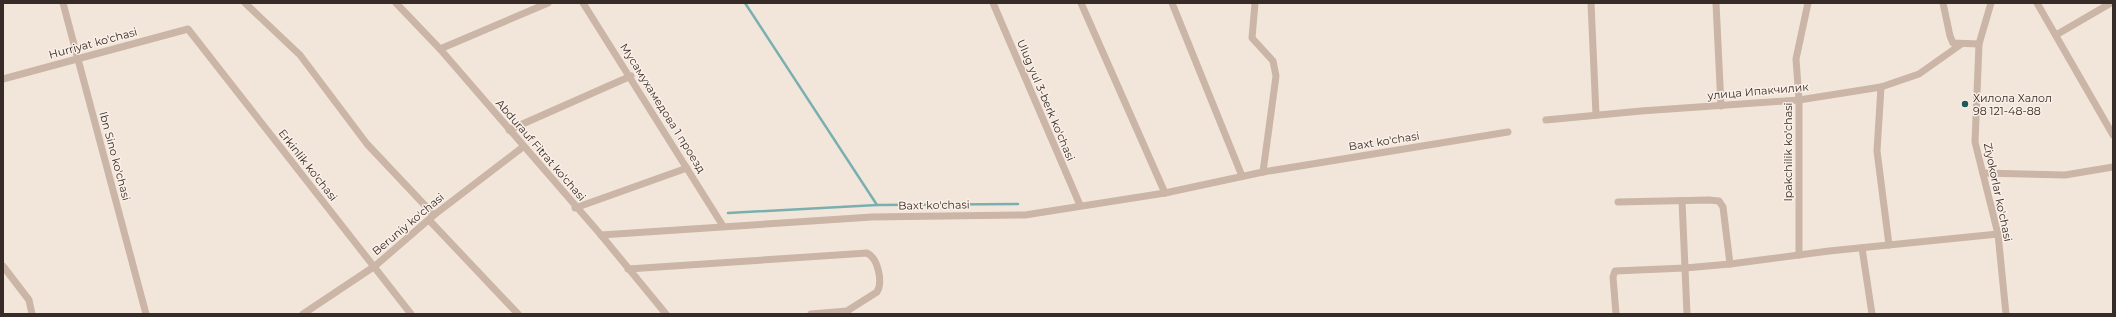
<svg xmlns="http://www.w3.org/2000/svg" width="2116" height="317" viewBox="0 0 2116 317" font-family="Montserrat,sans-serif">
  <rect width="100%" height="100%" fill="#f2e6db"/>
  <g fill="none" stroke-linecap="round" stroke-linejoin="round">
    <g stroke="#79b0af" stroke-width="2.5">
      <path d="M745,3L877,205"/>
      <path d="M728,213L877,205L1018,204"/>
    </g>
    <g stroke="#cbb5a6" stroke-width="7">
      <path d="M63,3L146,314"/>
      <path d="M245,3L300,55L367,144L434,215"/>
      <path d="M396,3L440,49L601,235L666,314"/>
      <path d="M583,3L723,226"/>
      <path d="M993,3L1080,205"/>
      <path d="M1081,3L1165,193"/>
      <path d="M1172,3L1242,176"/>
      <path d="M1255,3L1252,38L1273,61L1276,76L1263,172"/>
      <path d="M1591,3L1596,115"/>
      <path d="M1716,3L1721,106"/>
      <path d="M1943,3L1950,36L1953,43L1979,44"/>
      <path d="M1991,3L1979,44L1975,142L1998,234L2006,314"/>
      <path d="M2037,3L2113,135"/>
      <path d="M2056,35L2111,3"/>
      <path d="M440,49L548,3"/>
      <path d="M3,79L188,29L411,314"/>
      <path d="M1881,87L1877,151L1889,245"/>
      <path d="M1546,120L1641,111L1799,100L1881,87L1919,74L1960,45"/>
      <path d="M509,130L631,76"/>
      <path d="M1983,173L2065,175L2113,167"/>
      <path d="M1618,202L1709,200L1719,201L1723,207L1730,264L1829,251L1998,234"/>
      <path d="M575,208L687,168"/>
      <path d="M429,220L518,314"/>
      <path d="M601,235L872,217L1025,215L1165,193L1263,172L1508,132"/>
      <path d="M1862,248L1872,314"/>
      <path d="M1799,255V100L1796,59L1808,3"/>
      <path d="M3,266L29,300L32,314"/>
      <path d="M628,269L867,253C878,258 883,282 877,292L847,311L811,314"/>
      <path d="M303,314L375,266L434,215L523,147"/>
      <path d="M1616,314L1613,277L1615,271L1685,268L1682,201"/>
      <path d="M1687,314L1685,268L1730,264"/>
    </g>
  </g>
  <circle fill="#1c5959" stroke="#faf0e7" stroke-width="1.5" cx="1965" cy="104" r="4"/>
  <g text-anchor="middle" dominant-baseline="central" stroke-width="3" stroke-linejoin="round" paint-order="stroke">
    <g font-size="11" fill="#372b27" stroke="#faf0e7">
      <text transform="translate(93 43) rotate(-15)">Hurriyat ko'chasi</text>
      <text transform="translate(1758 91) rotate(-5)">улица Ипакчилик</text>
      <text transform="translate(1046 100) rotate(67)">Ulug yul 3-berk ko'chasi</text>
      <text transform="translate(663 108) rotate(58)">Мусамухамедова 1 проезд</text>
      <text transform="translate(1384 141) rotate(-9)">Baxt ko'chasi</text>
      <text transform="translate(541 150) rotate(49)">Abdurauf Fitrat ko'chasi</text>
      <text transform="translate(1788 152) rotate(-90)">Ipakchilik ko'chasi</text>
      <text transform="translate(115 156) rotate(75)">Ibn Sino ko'chasi</text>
      <text transform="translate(308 165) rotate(52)">Erkinlik ko'chasi</text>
      <text transform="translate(1998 192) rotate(78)">Ziyokorlar ko'chasi</text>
      <text transform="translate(934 205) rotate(-1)">Baxt ko'chasi</text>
      <text transform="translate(408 224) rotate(-40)">Beruniy ko'chasi</text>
    </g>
    <g font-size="11" fill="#372b27" stroke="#faf0e7" text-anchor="start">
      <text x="1973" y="98">Хилола Халол<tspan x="1973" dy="13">98 121-48-88</tspan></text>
    </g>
  </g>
  <rect width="2116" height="317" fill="none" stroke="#372b27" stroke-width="8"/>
</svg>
